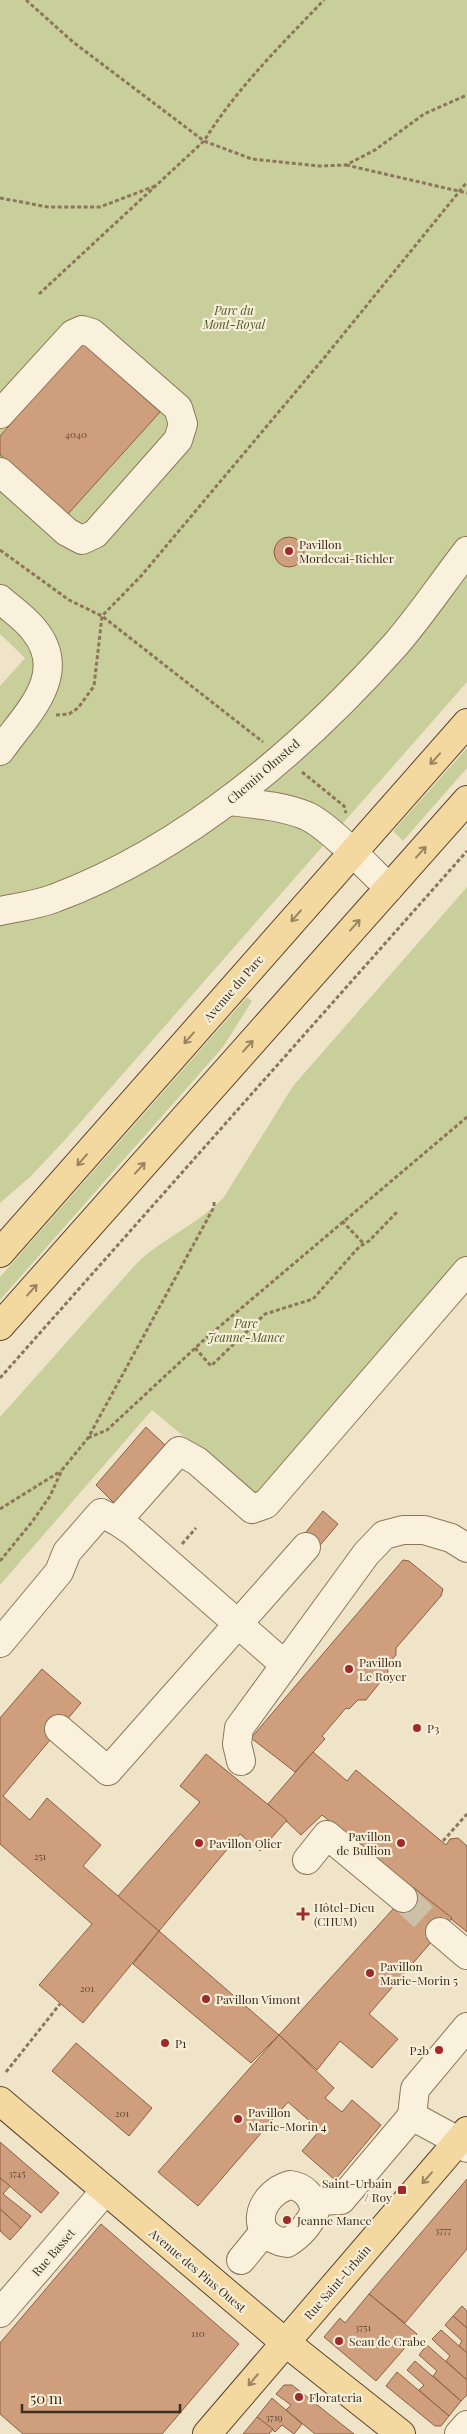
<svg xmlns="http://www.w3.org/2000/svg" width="467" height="2434" viewBox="0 0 467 2434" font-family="'Playfair Display',serif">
  <rect width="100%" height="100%" fill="#f0e4c8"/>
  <g fill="#c9cf9b">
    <path d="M0,0H467V682L64,1141L30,1177L0,1203V686L25,658L0,634Z"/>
    <path d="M467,748V768L403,841L393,831Z"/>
    <path d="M467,887V1258L260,1500L152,1410L0,1585V1417L137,1263C163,1238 200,1223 224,1197L293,1086Z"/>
    <path d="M247,997L252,1001L223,1047L0,1300V1277Z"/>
  </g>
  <g fill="#cf9f7d" stroke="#8d5f41">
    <path d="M83,343L160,412L67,515L0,455V436Z"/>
    <circle cx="289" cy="552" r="15"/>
    <path d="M146,1427L166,1446L115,1504L96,1485Z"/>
    <path d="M323,1511L338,1524L316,1550L302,1537Z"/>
    <path d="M403,1560L409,1561L443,1589L441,1596L396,1648V1655L387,1665L388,1672L366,1700H358L349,1709L346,1708L322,1736L325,1739L295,1772L251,1738Z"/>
    <path d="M42,1669L81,1703L3,1796L30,1820L47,1798L101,1845L83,1866L159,1931L83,2023L39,1985L92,1924L0,1844V1718Z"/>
    <path d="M313,1752L347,1781L356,1770L446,1845L450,1839L458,1838L467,1846V1932L322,1815L301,1835L268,1804Z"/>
    <path d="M206,1754L287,1820L260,1851L240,1834L159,1931L118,1896L200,1802L180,1786Z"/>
    <path d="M413,1887L452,1918L369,2014L398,2039L372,2068L340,2041L317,2070L279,2035Z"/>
    <path d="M159,1931L279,2035L251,2063L133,1964Z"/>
    <path d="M279,2035L334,2088L325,2098L342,2112L352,2100L381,2125L335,2180L302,2151L320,2130L288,2102L198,2206L158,2172Z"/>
    <path d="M76,2043L152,2108L129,2136L52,2071Z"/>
    <path d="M0,2142L59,2193L41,2213L0,2178Z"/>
    <path d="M0,2178L10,2186L3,2194L31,2216L21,2228L0,2209Z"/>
    <path d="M467,2179V2249L405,2323L369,2294Z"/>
    <path d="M0,2209L21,2228L10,2240L0,2231Z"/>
    <path d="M101,2224L239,2344L162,2434H23L0,2414V2343Z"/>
    <path d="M369,2294L417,2334L376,2381L324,2337L340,2318L345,2323Z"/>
    <path d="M462,2306L467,2311V2328L453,2316Z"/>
    <path d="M453,2316L467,2328V2353L459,2346L462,2341L445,2325Z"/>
    <path d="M441,2330L467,2353V2380L446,2361L450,2356L432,2339Z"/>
    <path d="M427,2345L467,2380V2395L461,2401L433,2376L437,2371L419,2355Z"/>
    <path d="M415,2361L461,2401L449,2416L419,2390L424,2385L407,2370Z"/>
    <path d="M397,2372L449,2416L441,2426H435L386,2386Z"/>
    <path d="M284,2385H292L354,2434H315L286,2410L291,2405L276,2394Z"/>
    <path d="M272,2398L302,2424L294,2434L282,2425L275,2432L257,2417Z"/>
    <path d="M257,2417L273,2429L269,2434H243Z"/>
  </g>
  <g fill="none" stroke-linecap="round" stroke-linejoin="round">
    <path stroke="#ccc0a6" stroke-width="28" stroke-dasharray="28 14" stroke-linecap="butt" d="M403,1898L440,1932"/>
    <g stroke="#8d765c" stroke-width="30">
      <g id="minor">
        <path d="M0,414L73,334L82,330L92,333L178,408L183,424L178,440L95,534L82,540L67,532L0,472"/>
        <path d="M0,599C11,609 25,618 34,630C71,675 25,715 0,751"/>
        <path d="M230,801C256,804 282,806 307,816C330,827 369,869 389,888"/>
        <path d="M0,911C18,907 38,905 55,898C186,849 304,748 396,644C421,615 443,582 467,551"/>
        <path d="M117,1521L133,1532L285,1665"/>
        <path d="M0,1643L59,1572L67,1552L101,1513L117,1521L179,1451L197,1461L252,1509L266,1504L467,1271"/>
        <path d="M59,1729L108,1771L306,1547"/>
        <path d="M241,1761L237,1744L239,1728L366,1554L384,1535L403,1530H424L451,1538L467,1548"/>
        <path d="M307,1860L327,1835L403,1898"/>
        <path d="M440,1932L467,1955"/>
        <path d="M412,2116L415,2089L467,2027"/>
        <path d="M290,2185C305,2187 312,2197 315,2211C309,2225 300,2235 287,2243C246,2237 258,2194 290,2185Z"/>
        <path d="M313,2201L341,2200L412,2116L458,2141L467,2148"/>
        <path d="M241,2260L263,2233"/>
        <path d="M0,2313L105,2191"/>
        <path d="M459,2434L467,2425"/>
      </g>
    </g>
    <g stroke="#5b4430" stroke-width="30">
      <g id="major">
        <path d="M0,1253L467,723"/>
        <path d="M0,1326L467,800"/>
        <path d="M0,2101L275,2334L401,2434"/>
        <path d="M207,2434L467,2131"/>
      </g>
    </g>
    <g stroke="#8d765c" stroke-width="3" stroke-dasharray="4 2.5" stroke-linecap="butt">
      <path d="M26,0L73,42L204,141L252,159L319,166L346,165L375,150L424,114L467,95"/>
      <path d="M346,165L467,193"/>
      <path d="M0,198L48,207H100L155,186"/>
      <path d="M39,294L204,141C237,88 281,45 324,0"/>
      <path d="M0,550L69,600L102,616L263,742"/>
      <path d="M56,715L69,714L78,708L94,686L102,616L141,576L324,358L467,182"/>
      <path d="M302,772L344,806L346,813"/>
      <path d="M342,1221L364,1244"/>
      <path d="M195,1348L211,1366L265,1314L313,1299L359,1247L369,1241L398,1211"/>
      <path d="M0,1378L467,851"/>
      <path d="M88,1438L107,1430L206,1338L467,1117"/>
      <path d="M0,1509L61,1471"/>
      <path d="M182,1544L196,1528"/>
      <path d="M0,1561L32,1522L50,1496L62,1470L88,1438L214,1207V1201"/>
      <path d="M443,1841L467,1814"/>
      <path d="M6,2072L60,2004"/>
    </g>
    <use href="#minor" stroke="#faf1dc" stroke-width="28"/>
    <use href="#major" stroke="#f3d9a0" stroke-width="28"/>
  </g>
  <defs><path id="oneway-shaft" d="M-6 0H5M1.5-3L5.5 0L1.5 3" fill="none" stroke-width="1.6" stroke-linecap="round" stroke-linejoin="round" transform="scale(1.25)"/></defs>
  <g stroke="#988460">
    <use href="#oneway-shaft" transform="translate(435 759) rotate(132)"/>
    <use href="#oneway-shaft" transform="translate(421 852) rotate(-48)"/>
    <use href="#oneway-shaft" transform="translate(296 916) rotate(131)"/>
    <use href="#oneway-shaft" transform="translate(355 925) rotate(-48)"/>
    <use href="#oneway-shaft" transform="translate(189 1038) rotate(131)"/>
    <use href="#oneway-shaft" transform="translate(248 1046) rotate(-48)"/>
    <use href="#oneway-shaft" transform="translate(82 1160) rotate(131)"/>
    <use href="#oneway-shaft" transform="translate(140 1168) rotate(-48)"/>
    <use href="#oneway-shaft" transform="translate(32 1290) rotate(-48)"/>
    <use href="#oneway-shaft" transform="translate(427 2178) rotate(131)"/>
    <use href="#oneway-shaft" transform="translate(253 2380) rotate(130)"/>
  </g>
  <g fill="#9e2a2b" stroke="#f7eed8" stroke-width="2">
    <circle cx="289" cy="551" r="5"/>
    <circle cx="349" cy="1669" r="5"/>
    <circle cx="417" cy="1728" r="5"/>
    <circle cx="199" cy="1843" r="5"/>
    <circle cx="401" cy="1843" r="5"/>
    <path d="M300.5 1906.5h5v5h5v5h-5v5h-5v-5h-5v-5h5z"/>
    <circle cx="370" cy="1973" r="5"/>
    <circle cx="206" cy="1999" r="5"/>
    <circle cx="165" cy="2043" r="5"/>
    <circle cx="439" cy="2050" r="5"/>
    <circle cx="238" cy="2119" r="5"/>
    <rect x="397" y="2185" width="10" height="10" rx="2.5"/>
    <circle cx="287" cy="2220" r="5"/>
    <circle cx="339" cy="2341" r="5"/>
    <circle cx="299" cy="2397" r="5"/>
  </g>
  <g text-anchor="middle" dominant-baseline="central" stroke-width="4.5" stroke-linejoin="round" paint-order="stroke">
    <g font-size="10" fill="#624a37">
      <text x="76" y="434">4040</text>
      <text x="40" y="1856">251</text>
      <text x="87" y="1988">201</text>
      <text x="122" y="2113">201</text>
      <text x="17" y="2173">3745</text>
      <text x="443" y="2230">3777</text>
      <text x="363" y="2327">3751</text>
      <text x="198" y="2333">110</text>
      <text x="274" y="2417">3719</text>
    </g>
    <g font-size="12" font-style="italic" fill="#4d5a26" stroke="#f7eed8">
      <text x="234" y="310">Parc du<tspan x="234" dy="14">Mont-Royal</tspan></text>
      <text x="246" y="1323">Parc<tspan x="246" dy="14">Jeanne-Mance</tspan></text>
    </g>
    <g font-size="12" fill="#3d2e20" stroke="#f7eed8" text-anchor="start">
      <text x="299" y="544">Pavillon<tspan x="299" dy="14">Mordecai-Richler</tspan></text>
      <text x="359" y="1662">Pavillon<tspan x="359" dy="14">Le Royer</tspan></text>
      <text x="427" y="1728">P3</text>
      <text x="391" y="1836" text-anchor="end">Pavillon<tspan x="391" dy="14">de Bullion</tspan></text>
      <text x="209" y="1843">Pavillon Olier</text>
      <text x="314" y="1907">Hôtel-Dieu<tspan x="314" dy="14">(CHUM)</tspan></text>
      <text x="380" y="1966">Pavillon<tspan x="380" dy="14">Marie-Morin 5</tspan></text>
      <text x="216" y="1999">Pavillon Vimont</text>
      <text x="175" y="2043">P1</text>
      <text x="429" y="2050" text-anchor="end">P2b</text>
      <text x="248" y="2112">Pavillon<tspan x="248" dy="14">Marie-Morin 4</tspan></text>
      <text x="392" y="2183" text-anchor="end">Saint-Urbain<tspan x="392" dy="14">/ Roy</tspan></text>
      <text x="297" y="2220">Jeanne Mance</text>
      <text x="349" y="2341">Seau de Crabe</text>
      <text x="309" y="2397">Florateria</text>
    </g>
    <g font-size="12" fill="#3d2e20" stroke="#f7eed8">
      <text transform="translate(263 771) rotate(-41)">Chemin Olmsted</text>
      <text transform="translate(233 988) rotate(-49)">Avenue du Parc</text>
      <text transform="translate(53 2252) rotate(-49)">Rue Basset</text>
      <text transform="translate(198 2270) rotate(40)">Avenue des Pins Ouest</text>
      <text transform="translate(337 2282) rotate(-49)">Rue Saint-Urbain</text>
    </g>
  </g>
  <path d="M22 2404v8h158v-8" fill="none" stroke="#3d2e20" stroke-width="2.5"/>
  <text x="30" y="2404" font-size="15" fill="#3d2e20" stroke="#f7eed8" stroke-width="4" paint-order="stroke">50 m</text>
</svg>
